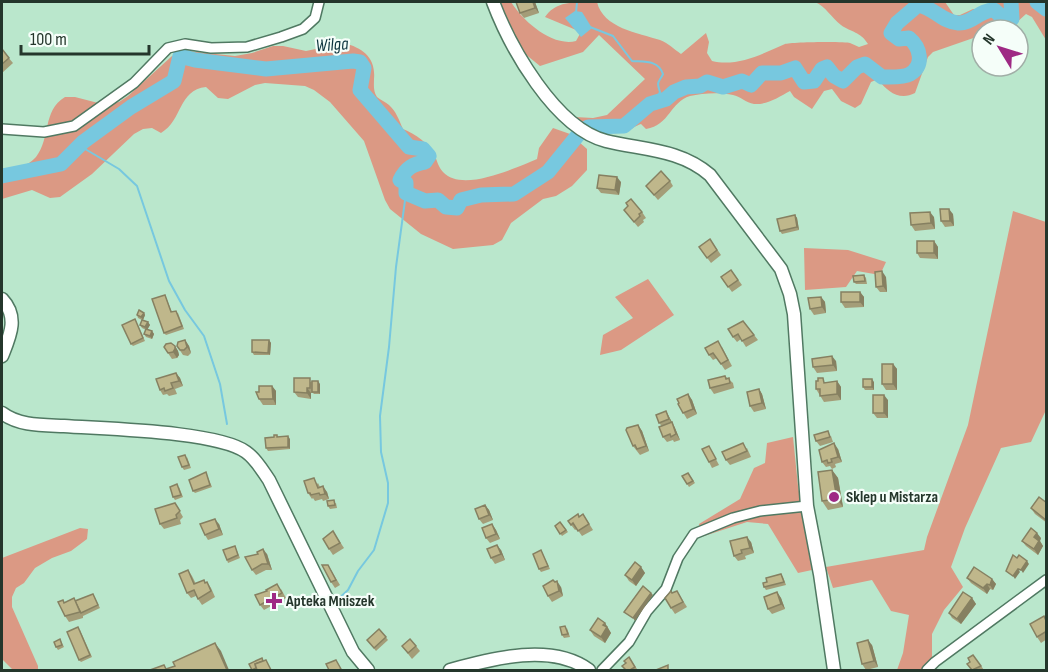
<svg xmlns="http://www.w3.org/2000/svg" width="1048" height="672" viewBox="0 0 1048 672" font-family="'Sofia Sans Condensed',sans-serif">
  <rect width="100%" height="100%" fill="#bae7cc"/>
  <g fill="#db9984">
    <path d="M497,2H511C523,21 552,47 576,41L581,32L545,17C556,0 577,2 597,2C603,28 638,33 660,40C668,43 674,49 681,54L706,33L709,42L707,53L712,61C737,67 762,54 785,44C789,42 845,41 850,43C853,44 856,46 859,47L868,44C860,31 852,33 841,25C831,17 826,7 815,2H945L954,15H960L973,9H987L999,2H1046V40L1032,17L1026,14L1008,30H982V35L933,52L928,57L915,93C900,101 887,92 878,79L871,82L861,104L855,108L841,101L832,89L824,91L812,109L794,97L790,91C779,97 767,105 754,104C746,103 740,96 733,95C721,92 702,93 690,96C670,102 670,125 646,129L641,124C635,126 632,129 627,131C610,138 589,127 575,117L593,118L607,115L645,79L599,35L583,52L540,66L519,49Z"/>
    <path d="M344,43C363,48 376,58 374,79C374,85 373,91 377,97C380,100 386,102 389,105C396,111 399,120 403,129C415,134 429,143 435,156C437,161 439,168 443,172C462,193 515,168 537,159L539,148L553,128L570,134L587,149V170L572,186L556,196L543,199L511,223L502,240L493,245L453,249L421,234L390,209L385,200L364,141L330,102L314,90L305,86L265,83L255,85L228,99L218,98L206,87C178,90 183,120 161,133L152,128L143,129L134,134L92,174L60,197L50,198L32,190L2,199V169L5,168L16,170C23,166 31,163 36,157C51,138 42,111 65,97H75L102,104L119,102L128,96L172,56L187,51L235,56L252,53L273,46H283L306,51Z"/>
    <path d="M1013,211L1046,222V410L1031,442L1001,448L965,528L951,567L963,587L944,610L932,634V670H897L903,653L909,615L891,611L872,580L833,588L826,567L924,550L927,537L968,425Z"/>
    <path d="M804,248L848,250L886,262L880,275L857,271L846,287L805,290Z"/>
    <path d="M648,279L674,315L621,350L600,355L603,335L633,318L615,297Z"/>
    <path d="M793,437L798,486L812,570L798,573L768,524L747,522L701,537L699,524L740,499L754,468L765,463L767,443Z"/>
    <path d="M80,528L88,529L87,539L71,551L52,558L35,568L24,583L16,588L12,597V607L38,666V670H13L2,659V558Z"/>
  </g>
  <path fill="#77c8df" d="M575,11L582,12L592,28L581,37L565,18Z"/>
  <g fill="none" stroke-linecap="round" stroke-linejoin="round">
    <g stroke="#77c8df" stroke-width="2">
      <path d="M576,13L577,2"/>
      <path d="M590,27L613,36L632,61C645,62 658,60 663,74C659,83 656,80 660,92L655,102"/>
      <path d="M80,146L119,169L137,186L169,281L185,310L204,336L220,384L227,424"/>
      <path d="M335,602L348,590L358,571L374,550L388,503V483L381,452L380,416L389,347L396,267L406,193"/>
    </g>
    <g stroke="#77c8df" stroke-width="15">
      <path d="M1037,2L1046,9"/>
      <path d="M588,127L624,126L650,104L666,99L674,92L686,87L700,86L707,82L723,87L742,81L751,85L762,73H781L795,68L804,82L814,81L822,69L827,67L834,76L843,81L857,67L865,64L882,77C890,77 903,78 910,74C925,65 920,47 909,38L899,39L891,33L897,23L918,5C933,7 942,22 958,23C972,24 979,10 994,10L1008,22L1012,19L1011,2"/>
      <path d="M2,176L61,164L83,142L131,107L174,81L180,56L195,60L266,69L353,61L360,62L364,68L360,90L409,147L423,149L429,156L425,162C413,164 406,168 400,180L406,183V193L425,201L438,200L446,207L457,208L461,200L481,195L514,194L548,172L578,135"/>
    </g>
    <g stroke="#507962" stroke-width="12">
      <g id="minor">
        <path d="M2,129L44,132L74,126L134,83L168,48L185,44L211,48L247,47L281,37L303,29L315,18L319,2"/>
        <path d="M602,670L629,642L647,611L666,589L678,558L694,534L733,518L760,511L807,506"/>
        <path d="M927,670L935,662L1046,580"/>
      </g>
    </g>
    <g stroke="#507962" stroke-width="15">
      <g id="tertiary">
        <path d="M493,2C510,47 555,128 606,141C643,150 680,149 710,175L781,269L790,294L794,314L807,506L820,574L834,670"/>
        <path d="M2,299C19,317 10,336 2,356"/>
        <path d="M2,413C19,426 43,425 64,426C103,429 217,431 246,452C256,459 262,470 269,480L353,652L368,670"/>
        <path d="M450,670C491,659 551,642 589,670"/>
      </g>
    </g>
    <use href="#minor" stroke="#fff" stroke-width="9"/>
    <use href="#tertiary" stroke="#fff" stroke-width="12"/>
  </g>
  <g fill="#a49d78">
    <path d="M516,2H535L539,13L524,18L520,13Z"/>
    <path d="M2,50L13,63L2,73Z"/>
    <path d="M670,181L673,186L658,200L646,186Z"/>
    <path d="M621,182L619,195L601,193L597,188Z"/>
    <path d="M628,206L642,212L646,218L643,220L644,222L638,227L624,210Z"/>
    <path d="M953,214L954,226L945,227L941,221Z"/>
    <path d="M795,215L797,218L799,230L782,234L780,231Z"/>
    <path d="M934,217L935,229L915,231L911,225Z"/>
    <path d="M710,239L721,255L711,263L699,247Z"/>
    <path d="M934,241L938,247V259L920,258L917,253Z"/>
    <path d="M731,270L742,285L732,292L721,277Z"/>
    <path d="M864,275L866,278L867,284H856L854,282Z"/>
    <path d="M886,277L887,292H880L876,287Z"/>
    <path d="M860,292L864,297V307L845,308L841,302Z"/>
    <path d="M165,295L172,312L178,313L184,329L166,335L164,333Z"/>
    <path d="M821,297L825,302L826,313L814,315L810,309Z"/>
    <path d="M144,313L145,315L143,320L148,322L150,325L147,330L152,331L154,334L152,339L146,337L144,334L146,330L142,328L140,325L142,320L138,318L137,315Z"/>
    <path d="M135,319L145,341L133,346L131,344Z"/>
    <path d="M743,321L758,340L746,347L741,339L737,342L733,337Z"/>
    <path d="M185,340L189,346L191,353L188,356L183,355L177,346Z"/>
    <path d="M269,340L271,343L270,355H254L252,352Z"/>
    <path d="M175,346L178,351L179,355L177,358L172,359L164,347Z"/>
    <path d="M722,347L732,366L725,370L717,358L713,360L709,355Z"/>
    <path d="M836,361L837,371L817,373L813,367Z"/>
    <path d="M893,364L897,369V390H886L882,384Z"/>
    <path d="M176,373L180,378L183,386L175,389L177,394L169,396L167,394L163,395L160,390Z"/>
    <path d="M725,376L733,383L734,388L714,394L710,388Z"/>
    <path d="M312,381L320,384V394H314L313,393H311V399L298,397L294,392Z"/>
    <path d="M837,381L841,387V400L824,402L816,389L827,383Z"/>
    <path d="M874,382V390H865L863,387Z"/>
    <path d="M272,386L276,391V405H263L259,399V392Z"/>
    <path d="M759,389L762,394L766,409L754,412L750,406Z"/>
    <path d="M688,394L692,400L697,414L687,419L678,404Z"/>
    <path d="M888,400V418H877L873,413Z"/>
    <path d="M666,411L675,428L680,440L674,442L673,440L667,442L663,437L662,426L659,423Z"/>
    <path d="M638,425L642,431L649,451L640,455L633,446Z"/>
    <path d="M277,435L278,437L290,439V449L268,451L266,448Z"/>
    <path d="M831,436L833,442L820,446L816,441Z"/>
    <path d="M709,446L719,465L712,468L709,462Z"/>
    <path d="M747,448L751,457L730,465L726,460Z"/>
    <path d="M838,449L842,462L835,464L836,467L832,469L830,466L826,467L822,462Z"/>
    <path d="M187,457L191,468L184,470L182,467Z"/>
    <path d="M832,470L838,478L843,507L828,510L822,501Z"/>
    <path d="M688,473L695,483L689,487L682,476Z"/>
    <path d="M207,475L212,487L195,493L193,491Z"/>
    <path d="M318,483L320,487L327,492L329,499L323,501L322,499L315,501L313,498L312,499L308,493Z"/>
    <path d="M179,487L183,497L175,500L173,497Z"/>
    <path d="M175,503L183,517L180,520L181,524L164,529L160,524Z"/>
    <path d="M336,503L337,508L330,509L328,506Z"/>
    <path d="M1047,503V523L1035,514L1031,508Z"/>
    <path d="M485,505L489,510L493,520L483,524L479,519Z"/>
    <path d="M583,514L593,530L582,536L577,529L575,530L568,521Z"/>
    <path d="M560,522L568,532L562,536L555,526Z"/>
    <path d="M219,524L223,535L208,540L205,535Z"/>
    <path d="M492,524L496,530L500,539L490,543L486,538Z"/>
    <path d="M333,531L344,548L333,555L329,549Z"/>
    <path d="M1041,538L1040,541L1043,546L1038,555L1026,546L1022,541Z"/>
    <path d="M751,542L754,553L745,556L746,559L738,561L734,556Z"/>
    <path d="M235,546L240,558L228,563L227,560Z"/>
    <path d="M501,550L505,560L495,564L491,558Z"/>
    <path d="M541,550L550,569L541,572L539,569Z"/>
    <path d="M267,554L272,570H266L256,575L252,570Z"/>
    <path d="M328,565L340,585L335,588L331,582Z"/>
    <path d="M641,567L645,573L636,586L629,581L625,575Z"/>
    <path d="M188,570L192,576L196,584L207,582L211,588L215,597L202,605L196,596L191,598L187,593Z"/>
    <path d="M781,574L783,577L786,585L766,590L764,587Z"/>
    <path d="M967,578L992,579L996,584L993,590L990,589L987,594L971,583Z"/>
    <path d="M561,587L563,596L552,602L548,596Z"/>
    <path d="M281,589L286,598L264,610L260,605Z"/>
    <path d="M677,591L687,607L675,614L671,608L672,593Z"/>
    <path d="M777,592L781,598L785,609L772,614L768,609Z"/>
    <path d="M93,594L100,608L83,616V618L69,622L65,616L64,602L75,601Z"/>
    <path d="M972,598L976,604L961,624L952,618L949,613Z"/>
    <path d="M1044,616L1047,621V639L1041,643L1037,637Z"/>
    <path d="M605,623L611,633L605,643L594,636L590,630Z"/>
    <path d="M567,628L570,637L564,638L562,635Z"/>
    <path d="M379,629L388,640L376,651L367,640Z"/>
    <path d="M80,630L92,657L81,662L79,660Z"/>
    <path d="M60,639L64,647L58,650L56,647Z"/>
    <path d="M872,645L878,667L866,670L862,664Z"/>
    <path d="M402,646H416L420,651L412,659Z"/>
    <path d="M973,655L984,670H971L970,662Z"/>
    <path d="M629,657L637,669L636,670H626V663Z"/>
  </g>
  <g fill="#868061">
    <path d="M533,2H535L539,13L535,8Z"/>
    <path d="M617,177L621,182L619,195L615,190Z"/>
    <path d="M949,209L953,214L954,226L950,221Z"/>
    <path d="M930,212L934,217L935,229L931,223Z"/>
    <path d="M795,215L797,218L799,230L797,227Z"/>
    <path d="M934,241L938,247V259L934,253Z"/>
    <path d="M882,271L886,277L887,292L883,286Z"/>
    <path d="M860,292L864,297V307L860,302Z"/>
    <path d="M821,297L825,302L826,313L822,307Z"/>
    <path d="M144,313L145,315L143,320L141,317Z"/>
    <path d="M148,322L150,325L147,330L145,327Z"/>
    <path d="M152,331L154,334L152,339L150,336Z"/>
    <path d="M185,340L189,346L191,353L187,347Z"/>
    <path d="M269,340L271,343L270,355L268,353Z"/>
    <path d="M175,346L178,351L179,355L177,358L173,352Z"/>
    <path d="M832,356L836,361L837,371L833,365Z"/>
    <path d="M893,364L897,369V390L893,384Z"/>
    <path d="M176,373L180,378L183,386L179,381Z"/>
    <path d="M872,379L874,382V390L872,387Z"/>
    <path d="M318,381L320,384V394L318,392Z"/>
    <path d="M837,381L841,387V400L837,394Z"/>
    <path d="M272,386L276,391V405L273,399Z"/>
    <path d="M307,388L311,393V399L307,393Z"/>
    <path d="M759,389L762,394L766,409L762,403Z"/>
    <path d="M688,394L692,400L697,414L693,409Z"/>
    <path d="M884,395L888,400V418L884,413Z"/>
    <path d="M666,411L675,428L680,440L676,434Z"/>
    <path d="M638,425L642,431L649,451L646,446Z"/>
    <path d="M288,436L290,439V449L288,447Z"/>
    <path d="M834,443L838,449L842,462L838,457Z"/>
    <path d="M832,470L838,478L843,507L837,499Z"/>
    <path d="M323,486L327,492L329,499L325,494Z"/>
    <path d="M485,505L489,510L493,520L489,515Z"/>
    <path d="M215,519L219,524L223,535L219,529Z"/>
    <path d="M492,524L496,530L500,539L496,534Z"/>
    <path d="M1037,533L1041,538L1040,541L1043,546L1038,555L1034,549V537Z"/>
    <path d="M747,537L751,542L754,553L750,548Z"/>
    <path d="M497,545L501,550L505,560L501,554Z"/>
    <path d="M263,549L267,554L272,570L268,564Z"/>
    <path d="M1027,561L1029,564L1023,573L1021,570Z"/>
    <path d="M641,567L645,573L636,586L632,580Z"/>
    <path d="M1018,569L1020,572L1015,579L1013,576Z"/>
    <path d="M992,579L996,584L993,590L990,585Z"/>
    <path d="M557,581L561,587L563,596L559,591Z"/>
    <path d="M987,584L990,589L987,594L983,588Z"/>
    <path d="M777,592L781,598L785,609L781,604Z"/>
    <path d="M651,593L653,595L635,621L633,618Z"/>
    <path d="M972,598L976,604L961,624L957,619Z"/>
    <path d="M605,623L611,633L605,643L601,637Z"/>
    <path d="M868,640L872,645L878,667L874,661Z"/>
    <path d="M215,643L221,651L229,670H227Z"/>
  </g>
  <g fill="#bfb78b" stroke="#868061" stroke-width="1.5">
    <path d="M516,2H533L535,8L520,13Z"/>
    <path d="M2,49L9,58L2,64Z"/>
    <path d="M661,171L670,181L654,195L646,186Z"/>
    <path d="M599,175L617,177L615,190L597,188Z"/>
    <path d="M631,199L642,212L639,214L640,216L634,222L624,210L628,206L626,203Z"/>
    <path d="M940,209H949L950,221H941Z"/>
    <path d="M930,212L931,223L911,225L910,213Z"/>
    <path d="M795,215L797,227L780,231L777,219Z"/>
    <path d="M710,239L717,250L707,258L699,247Z"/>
    <rect x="917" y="241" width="17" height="12"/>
    <path d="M731,270L738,280L728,287L721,277Z"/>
    <path d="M882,271L883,286L876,287L875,272Z"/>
    <path d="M864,275L865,281L854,282L853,276Z"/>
    <rect x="841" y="292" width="19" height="10"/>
    <path d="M165,295L171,312L176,311L182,326L164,333L152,299Z"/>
    <path d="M821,297L822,307L810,309L808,298Z"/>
    <path d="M139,310L144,313L141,317L137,315Z"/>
    <path d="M135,319L143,338L131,344L122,325Z"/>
    <path d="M142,320L148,322L145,327L140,325Z"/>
    <path d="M743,321L754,335L742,341L738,334L733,337L728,329Z"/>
    <path d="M146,329L152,331L150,336L144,334Z"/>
    <path d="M185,340L187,347L184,350H180L177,346L178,342Z"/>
    <path d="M252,340H269L268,353L252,352Z"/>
    <path d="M718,341L728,360L721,364L713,353L709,355L705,348Z"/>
    <path d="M171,343L175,346V349L173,352L168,353L164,347L166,344Z"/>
    <path d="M832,356L833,365L813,367L812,359Z"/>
    <rect x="882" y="364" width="11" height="20"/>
    <path d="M176,373L179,381L171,383L173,388L165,391L164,388L160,390L156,379Z"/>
    <path d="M725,376L726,379L729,378L730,383L710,388L708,380Z"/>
    <path d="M294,378H310V388H307V393L294,392Z"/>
    <path d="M818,378H823L824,383L837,381V394L820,396V389H816V381H818Z"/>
    <rect x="863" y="379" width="9" height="8"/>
    <rect x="312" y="381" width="6" height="11"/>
    <path d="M259,386H272L273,399H259L256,392H259Z"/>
    <path d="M759,389L762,403L750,406L747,392Z"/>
    <path d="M688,394L693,409L683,413L678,404L679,403L677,399Z"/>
    <rect x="873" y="395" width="11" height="18"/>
    <path d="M666,411L669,419L659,423L656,415Z"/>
    <path d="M672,422L676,434L671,437L670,434L663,437L659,427Z"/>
    <path d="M638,425L646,446L637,449L635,445L633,446L626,430L627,428Z"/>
    <path d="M828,431L830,437L816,441L814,435Z"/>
    <path d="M274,435H277V437L288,436V447L266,448L265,438L274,437Z"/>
    <path d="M743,443L747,451L726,460L722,452Z"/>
    <path d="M834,443L838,457L831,459L832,462L828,463L827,460L822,462L819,450Z"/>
    <path d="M709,446L716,459L709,462L702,449Z"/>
    <path d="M185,455L189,465L182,467L178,457Z"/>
    <path d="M832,470L837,499L822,501L818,472Z"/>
    <path d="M206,472L210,485L193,491L189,480Z"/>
    <path d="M688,473L693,481L687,484L682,476Z"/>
    <path d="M314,478L318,488L323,486L325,494L320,495L319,493L311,495L310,493H308L304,481Z"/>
    <path d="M177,484L181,495L173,497L170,487Z"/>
    <path d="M1039,497L1047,503L1046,520L1031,508Z"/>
    <path d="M334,500L335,505L328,506L327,501Z"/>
    <path d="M175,503L180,511L176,515L177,518L160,524L155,509Z"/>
    <path d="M485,505L489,515L479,519L475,509Z"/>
    <path d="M578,514L579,517L583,514L589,524L578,531L573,523L571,525L568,521Z"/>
    <path d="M215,519L219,529L205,535L200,524Z"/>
    <path d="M560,522L566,530L560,534L555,526Z"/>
    <path d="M492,524L496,534L486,538L482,528Z"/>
    <path d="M1031,528L1037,533L1034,537L1039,541L1034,549L1022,541Z"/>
    <path d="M333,531L340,543L329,549L323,539Z"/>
    <path d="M747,537L750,548L741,550L742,553L734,556L730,541Z"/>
    <path d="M497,545L501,554L491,558L487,549Z"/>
    <path d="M235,546L238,555L227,560L223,550Z"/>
    <path d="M263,549L268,564H262L252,570L245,557L258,554L257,552Z"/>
    <path d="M541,550L548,566L539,569L533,554Z"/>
    <path d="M1013,555L1017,558L1019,555L1027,561L1021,570L1018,569L1013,576L1006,571Z"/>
    <path d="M635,562L641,567L632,580L625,575Z"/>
    <path d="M322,565H328L336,580L331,582Z"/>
    <path d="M974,567L992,579L990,585L987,584L983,588L967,578Z"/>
    <path d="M188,570L194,584L204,580L205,583L207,582L211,591L198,599L194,590L187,593L179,574Z"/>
    <path d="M781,574L784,582L764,587L763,583L767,582L766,578Z"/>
    <path d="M553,580L555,582L557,581L559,591L548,596L543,586Z"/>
    <path d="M277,584L282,593L260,605L255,595L267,591L266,590Z"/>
    <path d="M643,586L651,593L633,618L624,612Z"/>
    <path d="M671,591L672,593L677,591L683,602L671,608L665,598Z"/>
    <path d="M777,592L781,604L768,609L764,597Z"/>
    <path d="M963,592L972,598L957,619L949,613Z"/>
    <path d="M93,594L98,605L81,613L75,601Z"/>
    <path d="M74,598L80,612L65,616L58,602L63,600L64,603Z"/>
    <path d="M1044,616L1047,623V631L1037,637L1030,624Z"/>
    <path d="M598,618L605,623L603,625L607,627L601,637L590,630Z"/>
    <path d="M565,626L568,634L562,635L560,627Z"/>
    <path d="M78,627L90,655L79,660L67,632Z"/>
    <path d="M379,629L386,637L374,648L367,640Z"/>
    <path d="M60,639L62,645L56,647L54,642Z"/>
    <path d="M410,639L416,646L408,653L402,646Z"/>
    <path d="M868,640L874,661L862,664L857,643Z"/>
    <path d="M215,643L227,670H150L164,665L166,669L175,666L173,662Z"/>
    <path d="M973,655L981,666L972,670L967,664L970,662L968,658Z"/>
    <path d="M629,657L635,667L630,670H626L622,666L626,663L624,661Z"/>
    <path d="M262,658L263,661L255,664L256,668L252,670L249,664Z"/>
    <path d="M266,660L271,670H257L255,664Z"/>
    <path d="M336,660L341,669L338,670H329L326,664Z"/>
    <path d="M668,665V670H656Z"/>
  </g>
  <g fill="#9e2984" stroke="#f5fef9" stroke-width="2">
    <circle cx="834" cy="497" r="6"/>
    <path d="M271 592h6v6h6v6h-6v6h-6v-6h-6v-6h6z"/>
  </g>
  <g text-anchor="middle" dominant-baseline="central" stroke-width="4.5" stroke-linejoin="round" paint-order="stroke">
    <g font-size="16" font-weight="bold" fill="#24362b" stroke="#f5fef9" text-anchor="start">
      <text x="846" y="497">Sklep u Mistarza</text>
      <text x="286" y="601">Apteka Mniszek</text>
    </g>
    <g font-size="18" font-style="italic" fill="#0c333d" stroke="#f5fef9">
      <text transform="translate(332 45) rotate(-4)">Wilga</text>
    </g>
  </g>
  <rect width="1048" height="672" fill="none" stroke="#24362b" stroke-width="6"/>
  <g transform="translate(1000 48) rotate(308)"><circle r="28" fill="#f5fef9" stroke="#a1aea7" stroke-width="1.5"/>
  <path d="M0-4.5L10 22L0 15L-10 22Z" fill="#9e2984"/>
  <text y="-9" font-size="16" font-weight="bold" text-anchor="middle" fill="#24362b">N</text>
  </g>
  <path d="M21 45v9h128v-9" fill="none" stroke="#24362b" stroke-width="3"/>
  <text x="30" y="45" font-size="18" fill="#24362b" stroke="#f5fef9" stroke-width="4.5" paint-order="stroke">100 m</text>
</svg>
